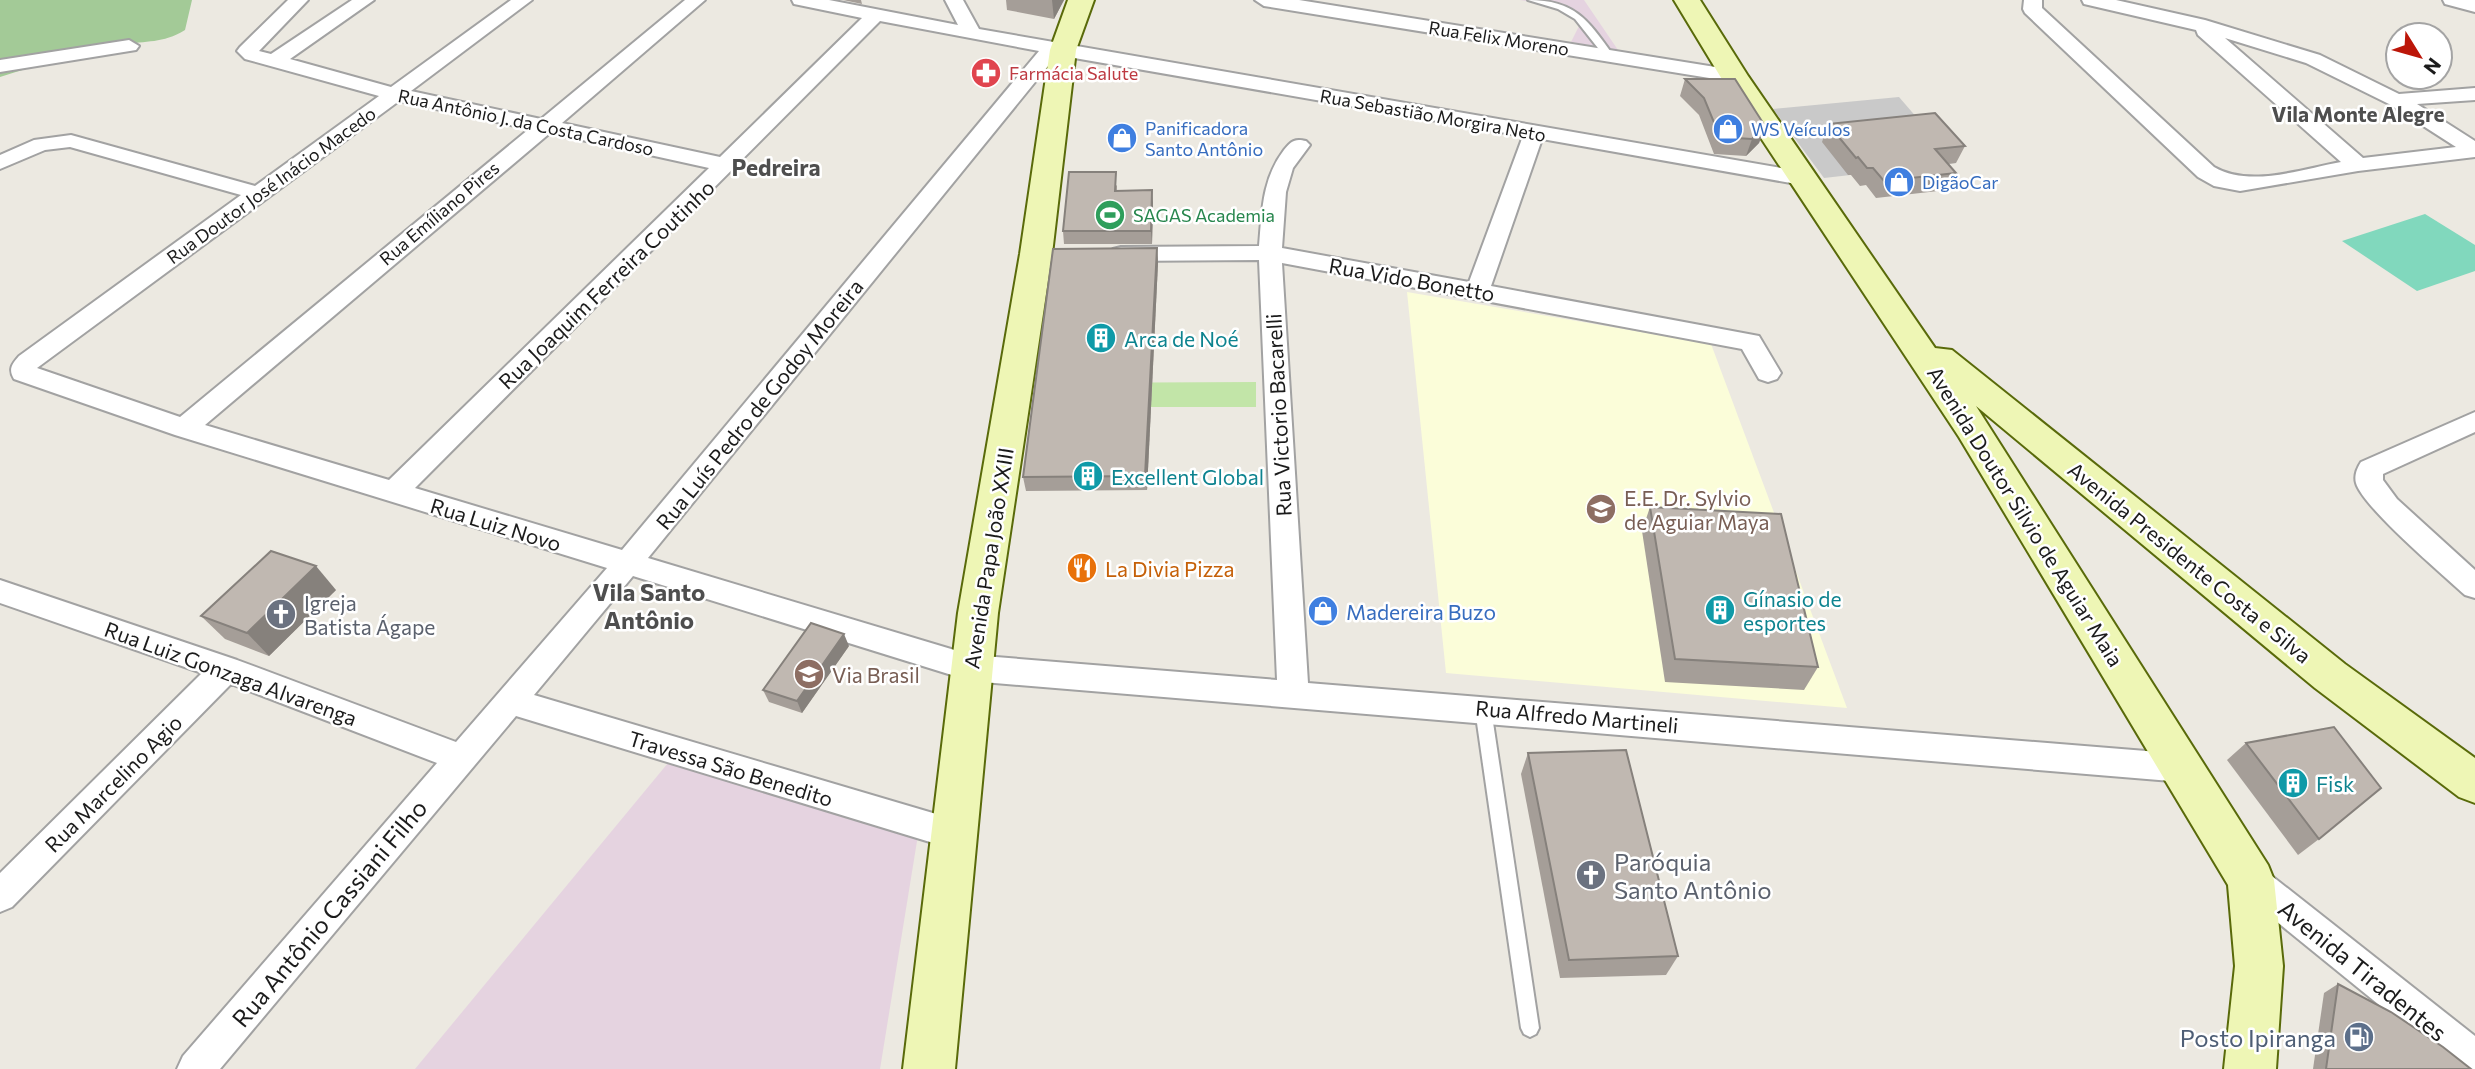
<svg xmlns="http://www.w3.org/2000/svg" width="2475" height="1069" viewBox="0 0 2475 1069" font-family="Commissioner,sans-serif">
  <rect width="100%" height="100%" fill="#ece9e1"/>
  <g fill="#e5d3e0">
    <path d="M1520,0H1584L1618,50L1571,42L1579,26L1575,14L1557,6Z"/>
    <path d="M668,763L918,835L880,1069H415Z"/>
  </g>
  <path fill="#fbfdd9" d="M1407,292L1711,344L1847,708L1446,673Z"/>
  <path fill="#c9c9c9" d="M1899,97L1956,163L1824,178L1773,109Z"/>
  <path fill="#c2e5a8" d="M1256,382V407H1037L1041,383Z"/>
  <path fill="#a3ca97" d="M0,0H192L185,30C162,44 147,40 122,45C81,54 40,64 0,77Z"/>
  <path fill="#81d8bd" d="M2425,214L2475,245V271L2417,291L2342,241Z"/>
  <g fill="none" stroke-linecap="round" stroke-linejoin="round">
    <g stroke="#a2a2a2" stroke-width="4">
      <g id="lane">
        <path d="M1528,0C1575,0 1588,20 1613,55L1605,57L1575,19L1558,9Z"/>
        <path d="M1483,702L1488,704L1491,709L1539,1028L1536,1034L1530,1037L1524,1034L1521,1028L1475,709L1478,704Z"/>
      </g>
    </g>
    <g stroke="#a2a2a2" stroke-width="4">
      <g id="street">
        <path d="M288,0H308L259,51L271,54L352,0H374L290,59L391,87L511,0H532L411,91L541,119L685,0H705L562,123L720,157L862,18L794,4L792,0H829L958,25L945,0H963L979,29L1810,173L1813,178L1810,183L1802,185L1542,139L1491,286L1759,336L1781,373L1777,379L1768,382L1759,379L1742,349L1282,263L1308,683L2183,754L2194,758L2199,768L2194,778L2183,782L971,681L633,576L534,695L953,819L965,823L970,834L965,845L953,849L516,716L220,1069H177L183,1056L437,763L231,684L12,907L0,912V873L202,673L0,603V580L237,660L456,742L607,568L175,435L14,379C8,369 12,364 19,356L241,195L70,147L45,150L0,169V155L34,140L71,135L255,186L379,96L245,59L237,51L240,47ZM880,21L1039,51L622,550L415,488ZM1057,55L1523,136L1469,282L1282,248L1286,192L1293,168L1310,145L1306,141C1295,138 1291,141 1284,150C1262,179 1262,211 1259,246L1121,247L1113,249L1109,254L1113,259L1121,261L1259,260L1277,680L971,655L648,558ZM399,101L529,129L180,417L37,368ZM550,133L709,168L389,480L205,425Z"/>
        <path d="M1255,0H1299L1734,70L1741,72L1744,76L1741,80L1734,82L1264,6Z"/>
        <path d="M2024,0H2042V8L2214,167C2250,188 2302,169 2341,162L2198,35L2196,30L2084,4L2082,0H2116L2205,20L2320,55L2399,94L2475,88V100L2417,104L2475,141V157L2358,171L2240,191L2214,186L2198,177L2025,13L2023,9ZM2225,38L2306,63L2389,104L2456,147L2363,158Z"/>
        <path d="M2443,0H2475V12L2445,4Z"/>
        <path d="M129,40L139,46L136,50L0,72V60Z"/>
        <path d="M2475,412V432L2383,474V480L2397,499L2475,570V598L2465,595C2443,575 2362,506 2356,483C2354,476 2357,468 2361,462Z"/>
        <path d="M2251,864L2263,869L2475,1036V1069H2458L2239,891L2234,880L2239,869Z"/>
      </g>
    </g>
    <g stroke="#596a0a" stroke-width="4">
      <g id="secondary">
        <path d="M1068,0H1094L1076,50L1052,254L998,613L955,1069H903L958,613L1020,254L1050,50Z"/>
        <path d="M1674,0H1700L1748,76L1935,348L1952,350L2345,664L2475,758V803L2459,797L2315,688L1976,406L2268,865L2274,880L2283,966L2276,1069H2224L2235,966L2228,885L1959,437L1720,76Z"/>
      </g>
    </g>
    <use href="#lane" fill="#fff" fill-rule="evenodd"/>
    <use href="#street" fill="#fff" fill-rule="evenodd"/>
    <use href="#secondary" fill="#eef6b5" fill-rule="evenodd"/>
  </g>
  <g fill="#a59e98">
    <path d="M843,0H861L862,4Z"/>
    <path d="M1006,0H1064L1054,19L1007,10Z"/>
    <path d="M1685,79L1765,126L1759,143L1746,156L1714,154L1699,115L1680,96Z"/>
    <path d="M1828,124L1965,146L1956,163L1948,164L1956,173L1947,190L1876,198L1866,185L1860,186L1851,175H1848L1822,142Z"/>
    <path d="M1117,185V191L1153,203L1152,244H1064L1063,231Z"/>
    <path d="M1157,248L1158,263L1147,490L1026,491L1023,477Z"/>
    <path d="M1650,507L1818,667L1804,690L1665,682L1642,531Z"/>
    <path d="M336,590L269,656L225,639L201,616Z"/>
    <path d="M849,646L802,713L769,702L763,690Z"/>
    <path d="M2246,743L2319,839L2298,855L2227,760Z"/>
    <path d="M1528,753L1678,956L1666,975L1560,978L1521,774Z"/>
    <path d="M2338,984L2471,1069H2313L2324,993Z"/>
  </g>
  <g fill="#86817c">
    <path d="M1052,0H1064L1054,19Z"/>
    <path d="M1765,126L1759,143L1746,156L1752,139Z"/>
    <path d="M1152,190L1153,203L1152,244L1151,231Z"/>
    <path d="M1157,248L1158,263L1147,490L1145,476Z"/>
    <path d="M316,566L336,590L269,656L247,633Z"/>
    <path d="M844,634L849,646L802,713L797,701Z"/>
  </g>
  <g fill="#c0b8b1" stroke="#86817c" stroke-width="2">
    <path d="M1685,79H1735L1765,126L1752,139L1720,137L1704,98Z"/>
    <path d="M1935,113L1965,146L1935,149L1956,173L1884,181L1873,168H1867L1858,157L1856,158L1828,124Z"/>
    <path d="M1069,172H1116L1115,191L1152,190L1151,231H1063Z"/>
    <path d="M1157,248L1145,476L1023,477L1053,249Z"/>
    <path d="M1650,507L1781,514L1818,667L1675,659Z"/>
    <path d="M271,551L316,566L247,633L201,616Z"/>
    <path d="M811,623L844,634L797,701L763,690Z"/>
    <path d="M2334,727L2381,788L2319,839L2246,743Z"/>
    <path d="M1626,750L1678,956L1569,960L1528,753Z"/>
    <path d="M2338,984L2391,1012L2443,1047L2471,1069H2326Z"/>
  </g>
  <defs>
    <g id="pharmacy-disc" transform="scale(1.575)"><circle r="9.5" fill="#e0444e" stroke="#fff"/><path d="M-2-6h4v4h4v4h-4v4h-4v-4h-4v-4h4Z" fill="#fff"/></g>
    <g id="shop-disc" transform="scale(1.575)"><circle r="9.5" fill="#3f7fe0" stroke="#fff"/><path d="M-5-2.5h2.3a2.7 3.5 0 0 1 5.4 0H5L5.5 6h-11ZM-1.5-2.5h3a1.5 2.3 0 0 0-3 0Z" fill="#fff"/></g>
    <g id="stadium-disc" transform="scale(1.575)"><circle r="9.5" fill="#2e9e5b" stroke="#fff"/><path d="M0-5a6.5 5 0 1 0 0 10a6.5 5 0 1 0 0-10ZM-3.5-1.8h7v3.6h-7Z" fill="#fff"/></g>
    <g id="building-disc" transform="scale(1.575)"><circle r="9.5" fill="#0f9aa8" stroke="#fff"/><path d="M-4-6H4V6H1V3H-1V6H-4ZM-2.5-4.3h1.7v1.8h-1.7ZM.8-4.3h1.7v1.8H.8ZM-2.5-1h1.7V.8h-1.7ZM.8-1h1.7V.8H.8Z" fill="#fff"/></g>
    <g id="school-disc" transform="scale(1.575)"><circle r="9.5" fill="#8d6e63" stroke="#fff"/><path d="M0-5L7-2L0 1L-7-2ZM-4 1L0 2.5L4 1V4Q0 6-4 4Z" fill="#fff"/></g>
    <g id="restaurant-disc" transform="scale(1.575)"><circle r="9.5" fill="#e8710a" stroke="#fff"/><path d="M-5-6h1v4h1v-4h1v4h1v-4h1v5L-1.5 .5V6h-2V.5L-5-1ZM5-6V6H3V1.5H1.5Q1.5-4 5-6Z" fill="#fff"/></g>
    <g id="church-disc" transform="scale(1.575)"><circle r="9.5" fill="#6b7280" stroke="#fff"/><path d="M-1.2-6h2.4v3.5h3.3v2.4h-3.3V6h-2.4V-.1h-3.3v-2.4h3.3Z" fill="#fff"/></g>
    <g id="fuel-disc" transform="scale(1.575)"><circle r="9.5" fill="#5c6f8a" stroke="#fff"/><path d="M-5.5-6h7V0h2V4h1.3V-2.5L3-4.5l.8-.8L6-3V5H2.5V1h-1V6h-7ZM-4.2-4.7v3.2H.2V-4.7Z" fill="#fff"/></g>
  </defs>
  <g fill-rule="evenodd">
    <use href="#pharmacy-disc" x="986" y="73"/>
    <use href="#shop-disc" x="1728" y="129"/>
    <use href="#shop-disc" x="1122" y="138"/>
    <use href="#shop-disc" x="1899" y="182"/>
    <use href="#stadium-disc" x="1110" y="215"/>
    <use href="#building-disc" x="1101" y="338"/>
    <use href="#building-disc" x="1088" y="476"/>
    <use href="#school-disc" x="1601" y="509"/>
    <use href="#restaurant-disc" x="1082" y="568"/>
    <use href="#building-disc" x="1720" y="610"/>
    <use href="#shop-disc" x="1323" y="611"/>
    <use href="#church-disc" x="281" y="614"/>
    <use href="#school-disc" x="809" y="674"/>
    <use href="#building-disc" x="2293" y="783"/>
    <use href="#church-disc" x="1591" y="875"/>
    <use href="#fuel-disc" x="2359" y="1037"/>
  </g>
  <g text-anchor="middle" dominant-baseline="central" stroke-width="5" stroke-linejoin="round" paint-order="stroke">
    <g font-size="18" fill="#1b1b1b" stroke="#fff">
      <text transform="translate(1499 38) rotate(9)">Rua Felix Moreno</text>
      <text transform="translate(1433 115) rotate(10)">Rua Sebastião Morgira Neto</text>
      <text transform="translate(526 122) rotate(12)">Rua Antônio J. da Costa Cardoso</text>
      <text transform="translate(271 185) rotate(-36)">Rua Doutor José Inácio Macedo</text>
      <text transform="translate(439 213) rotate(-40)">Rua Emíliano Pires</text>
    </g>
    <g font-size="18" fill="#be3a42" stroke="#fff" text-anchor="start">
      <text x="1009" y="73">Farmácia Salute</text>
    </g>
    <g font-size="18" fill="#366cbe" stroke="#fff" text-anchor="start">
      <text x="1145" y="128">Panificadora<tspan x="1145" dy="21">Santo Antônio</tspan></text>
      <text x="1751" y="129">WS Veículos</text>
      <text x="1922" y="182">DigãoCar</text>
    </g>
    <g font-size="18" fill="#27864d" stroke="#fff" text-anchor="start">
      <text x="1133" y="215">SAGAS Academia</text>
    </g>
    <g font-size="21" font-weight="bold" fill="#4e4e4e" stroke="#fff">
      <text x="2358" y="113">Vila Monte Alegre</text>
    </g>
    <g font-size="21" fill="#1b1b1b" stroke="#fff">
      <text transform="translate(1412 279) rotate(10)">Rua Vido Bonetto</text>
      <text transform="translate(606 284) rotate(-44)">Rua Joaquim Ferreira Coutinho</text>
      <text transform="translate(759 404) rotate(-51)">Rua Luís Pedro de Godoy Moreira</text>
      <text transform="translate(1278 415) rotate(-93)">Rua Victorio Bacarelli</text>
      <text transform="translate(2026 516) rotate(58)">Avenida Doutor Silvio de Aguiar Maia</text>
      <text transform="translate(496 524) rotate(17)">Rua Luiz Novo</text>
      <text transform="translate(988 558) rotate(-81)">Avenida Papa João XXIII</text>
      <text transform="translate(2190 562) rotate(39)">Avenida Presidente Costa e Silva</text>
      <text transform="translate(231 673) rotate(20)">Rua Luiz Gonzaga Alvarenga</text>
      <text transform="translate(1577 716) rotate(5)">Rua Alfredo Martineli</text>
      <text transform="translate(731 768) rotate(17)">Travessa São Benedito</text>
      <text transform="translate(113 783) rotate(-45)">Rua Marcelino Agio</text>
    </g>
    <g font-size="21" fill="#0d838f" stroke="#fff" text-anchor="start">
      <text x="1124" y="338">Arca de Noé</text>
      <text x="1111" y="476">Excellent Global</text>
      <text x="1743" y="598">Gínasio de<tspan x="1743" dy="24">esportes</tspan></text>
      <text x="2316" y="783">Fisk</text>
    </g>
    <g font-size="21" fill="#785e54" stroke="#fff" text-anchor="start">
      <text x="1624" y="497">E.E. Dr. Sylvio<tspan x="1624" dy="24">de Aguiar Maya</tspan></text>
      <text x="832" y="674">Via Brasil</text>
    </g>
    <g font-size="21" fill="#c56008" stroke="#fff" text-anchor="start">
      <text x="1105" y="568">La Divia Pizza</text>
    </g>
    <g font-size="21" fill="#5b616d" stroke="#fff" text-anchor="start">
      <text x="304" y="602">Igreja<tspan x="304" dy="24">Batista Ágape</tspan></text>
    </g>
    <g font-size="21" fill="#366cbe" stroke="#fff" text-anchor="start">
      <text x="1346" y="611">Madereira Buzo</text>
    </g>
    <g font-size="23" font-weight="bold" fill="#4e4e4e" stroke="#fff">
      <text x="776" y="167">Pedreira</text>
    </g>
    <g font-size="24" font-weight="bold" fill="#4e4e4e" stroke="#fff">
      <text x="649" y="591">Vila Santo<tspan x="649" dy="28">Antônio</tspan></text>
    </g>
    <g font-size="24" fill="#5b616d" stroke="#fff" text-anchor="start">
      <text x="1614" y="861">Paróquia<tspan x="1614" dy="28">Santo Antônio</tspan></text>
    </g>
    <g font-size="24" fill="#1b1b1b" stroke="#fff">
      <text transform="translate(329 913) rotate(-50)">Rua Antônio Cassiani Filho</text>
      <text transform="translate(2363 970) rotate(39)">Avenida Tiradentes</text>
    </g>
    <g font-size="24" fill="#4e5e75" stroke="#fff" text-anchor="end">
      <text x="2336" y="1037">Posto Ipiranga</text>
    </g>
  </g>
  <g transform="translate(2419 56) rotate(127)"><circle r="33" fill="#ffffff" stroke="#a4a4a4" stroke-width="2"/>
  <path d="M0-5L12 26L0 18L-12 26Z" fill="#bc1609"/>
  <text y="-10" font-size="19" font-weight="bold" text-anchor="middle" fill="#1b1b1b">N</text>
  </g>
</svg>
